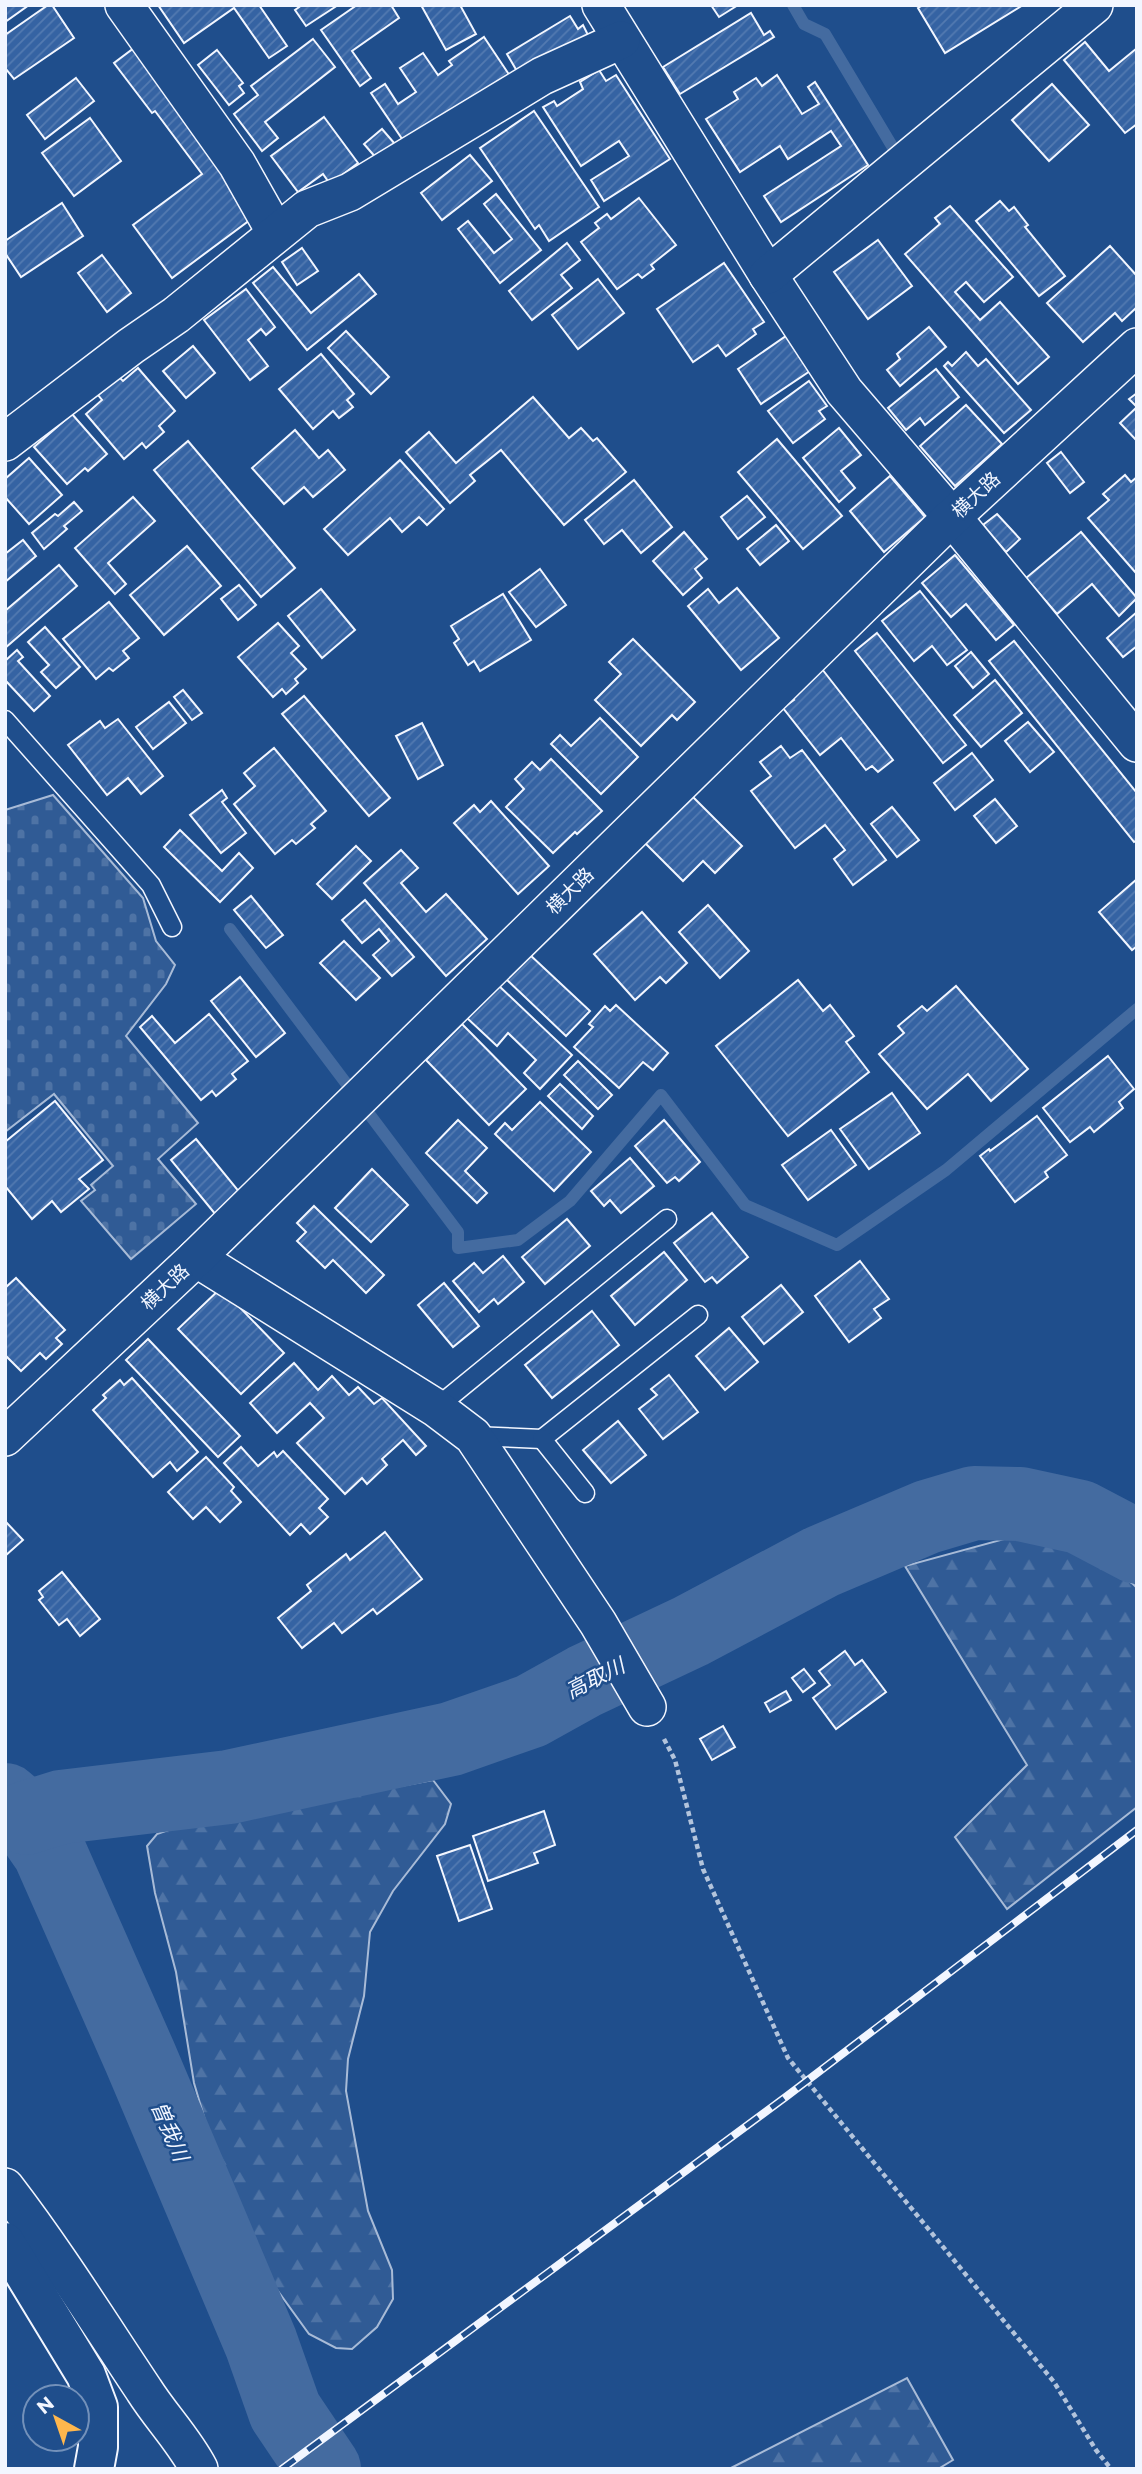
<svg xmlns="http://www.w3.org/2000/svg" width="1142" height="2474" viewBox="0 0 1142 2474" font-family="Montserrat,'Noto Sans JP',sans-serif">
  <defs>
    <pattern id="forest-firs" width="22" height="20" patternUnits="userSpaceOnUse" patternTransform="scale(1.75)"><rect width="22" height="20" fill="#305b95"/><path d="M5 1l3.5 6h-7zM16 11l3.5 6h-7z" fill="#4e73a5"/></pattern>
    <pattern id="cemetery-stones" width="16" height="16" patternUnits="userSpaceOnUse" patternTransform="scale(1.75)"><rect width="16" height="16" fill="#305b95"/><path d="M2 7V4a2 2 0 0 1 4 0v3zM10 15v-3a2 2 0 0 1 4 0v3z" fill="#4e73a5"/></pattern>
    <pattern id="building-hatch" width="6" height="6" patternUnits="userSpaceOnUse" patternTransform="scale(1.75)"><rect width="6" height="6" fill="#3563a3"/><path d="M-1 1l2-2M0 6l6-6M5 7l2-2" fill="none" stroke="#537ab1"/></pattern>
  </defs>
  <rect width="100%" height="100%" fill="#1f4e8c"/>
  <g fill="url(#forest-firs)" stroke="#a8bbd7" stroke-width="2">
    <path d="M1026,1533L1083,1552L1133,1584L1137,1588V1807L1007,1909L955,1837L1027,1765L905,1566Z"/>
    <path d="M433,1780L451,1804L445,1824L393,1891L370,1932L364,1996L348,2059L346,2091L368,2211L392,2270L393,2299L377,2327L352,2349L336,2348L309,2334L270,2280L207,2127L194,2083L176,1972L155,1893L147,1846L157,1834L174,1828Z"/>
    <path d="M907,2378L953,2460L938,2469H729Z"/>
  </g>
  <path fill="url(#cemetery-stones)" stroke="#a8bbd7" stroke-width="2" d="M53,795L143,898L156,941L175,965L166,984L126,1036L198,1123L158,1159L196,1204L131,1259L81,1201L95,1190L91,1185L113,1166L54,1094L5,1132V810Z"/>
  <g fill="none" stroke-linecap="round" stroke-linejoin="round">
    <g stroke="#446ba0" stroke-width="12">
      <path d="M793,5L804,24L825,34L895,151"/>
      <path d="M230,929L458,1232V1248L518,1240L570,1201L661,1095L745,1205L837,1245L946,1170L1137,1009"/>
    </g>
    <g stroke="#446ba0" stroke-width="74">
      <path d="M5,1800L26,1818L49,1851L140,2057L261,2343L285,2411L324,2469"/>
      <path d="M26,1818L61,1807L229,1787L451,1739L531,1711L585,1681L691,1631L821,1562L927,1517L974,1503L1020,1504L1080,1517L1137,1547"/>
    </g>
  </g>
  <g fill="url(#building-hatch)" stroke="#f2f6ff" stroke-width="2">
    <path d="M5,5H29L5,22Z"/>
    <path d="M48,5H52L74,38L14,79L5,68V35Z"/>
    <path d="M158,5H259L287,46L269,58L234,8L184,43Z"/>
    <path d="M302,5H338L306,26L295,10Z"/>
    <path d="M357,5H391L399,18L352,51L371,78L360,86L321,30Z"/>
    <path d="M421,5H460L476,34L446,50Z"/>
    <path d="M711,5H738L719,17Z"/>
    <path d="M923,5H1023L945,53L918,8Z"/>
    <path d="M751,13L764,35L770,31L774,37L680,94L663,67Z"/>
    <path d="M570,16L578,29L583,25L589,37L521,78L507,54Z"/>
    <path d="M484,37L514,82L411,152L371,93L385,84L398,104L416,92L400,68L423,53L438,75L452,65L449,61Z"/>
    <path d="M313,39L335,67L265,122L278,138L262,151L234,114L258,95L251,86Z"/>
    <path d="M1085,42L1109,71L1137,48V124L1125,133L1064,60Z"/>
    <path d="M138,45L262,211L172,278L133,225L202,174L155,111L152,113L114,63Z"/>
    <path d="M217,50L243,83L239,86L244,93L229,105L198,65Z"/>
    <path d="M599,70L606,81L616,75L670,159L604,201L591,180L629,156L619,141L581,166L543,107L554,101L557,106L583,89L580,82Z"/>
    <path d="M777,75L802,114L819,104L808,87L815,82L868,165L781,222L764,196L841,146L831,131L788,159L780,146L740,172L706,119L738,99L734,92L756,78L762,86Z"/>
    <path d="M76,78L94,101L45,139L27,115Z"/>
    <path d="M1052,84L1089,125L1049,161L1012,120Z"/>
    <path d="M534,111L599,207L549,241L539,225L535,229L480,148Z"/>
    <path d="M324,117L358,163L330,184L323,174L298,192L271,156Z"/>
    <path d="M90,118L121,161L74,196L42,153Z"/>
    <path d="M382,129L401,151L384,167L364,144Z"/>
    <path d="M470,155L492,181L442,220L421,193Z"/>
    <path d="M496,194L541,250L500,283L458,229L468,221L494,253L512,239L484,204Z"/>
    <path d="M639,198L676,245L651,265L654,269L642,278L638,274L617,289L581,242L599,228L595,223L607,214L611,219Z"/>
    <path d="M1000,201L1009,211L1014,207L1028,225L1025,227L1065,276L1039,296L976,221Z"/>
    <path d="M62,203L83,236L21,277L5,253V241Z"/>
    <path d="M950,206L1013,277L984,302L966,282L955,292L980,320L1000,302L1049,357L1018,384L905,254L940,224L935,218Z"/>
    <path d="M878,240L912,286L868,319L834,272Z"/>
    <path d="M567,243L580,260L561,275L572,288L532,320L509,291Z"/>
    <path d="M1110,246L1137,276V307L1122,321L1115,313L1083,342L1047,303Z"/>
    <path d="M302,248L318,271L297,285L282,262Z"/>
    <path d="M102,255L131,293L107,312L78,273Z"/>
    <path d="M724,263L764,322L753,329L756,334L726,356L718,345L693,362L657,309Z"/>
    <path d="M273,267L311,313L359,274L376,294L307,350L253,283Z"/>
    <path d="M598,279L624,313L578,349L552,315Z"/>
    <path d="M246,289L275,327L266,335L261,329L248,340L268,366L250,380L204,320Z"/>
    <path d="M929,327L946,347L900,386L887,370L900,359L897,354Z"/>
    <path d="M346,331L389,377L371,394L328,348Z"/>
    <path d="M786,336L810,371L761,404L738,369Z"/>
    <path d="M193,346L215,373L186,398L163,371Z"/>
    <path d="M966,352L978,366L986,359L1031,410L1004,433L944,366L948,362L952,366Z"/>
    <path d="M321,354L354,394L347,400L353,407L339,418L333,411L313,429L279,389Z"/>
    <path d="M138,368L175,411L159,426L164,432L146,448L142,443L124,459L86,414L102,400L98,395L119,377L123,381Z"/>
    <path d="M936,369L959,397L925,425L920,418L906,430L888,408Z"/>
    <path d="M809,381L827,406L819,411L825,419L793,443L768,411Z"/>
    <path d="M1137,393V441L1120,423L1137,407L1129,399Z"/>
    <path d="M533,397L569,438L581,428L593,441L597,438L626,472L564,525L501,450L470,475L475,481L450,503L406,452L429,432L456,463Z"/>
    <path d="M966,405L1002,444L955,486L920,446Z"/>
    <path d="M72,414L107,454L88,471L85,468L67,484L34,447Z"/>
    <path d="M839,428L861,455L841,471L855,488L839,502L803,458Z"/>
    <path d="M295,430L319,458L328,450L345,470L313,497L304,487L284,504L252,468Z"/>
    <path d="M777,439L842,516L803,549L738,472Z"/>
    <path d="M188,441L295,568L261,597L154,470Z"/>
    <path d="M1061,452L1084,482L1070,493L1047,463Z"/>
    <path d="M29,458L62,495L29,524L5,497V479Z"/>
    <path d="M400,460L444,509L427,525L419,517L402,532L390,518L348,555L324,529Z"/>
    <path d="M1125,475L1131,482L1137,477L1136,573L1088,518L1109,500L1103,494Z"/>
    <path d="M890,476L925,517L884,552L850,511Z"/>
    <path d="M634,480L672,527L641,553L622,530L604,544L585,520Z"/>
    <path d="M747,496L765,517L738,539L721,517Z"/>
    <path d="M133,497L155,521L108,563L126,584L115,594L75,548Z"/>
    <path d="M74,502L82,511L64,526L67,529L44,549L32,533L55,514L58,516Z"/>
    <path d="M997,514L1020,539L1006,552L983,525Z"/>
    <path d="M776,525L789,541L760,565L747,549Z"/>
    <path d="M684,532L707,559L695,569L702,578L683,595L653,561Z"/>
    <path d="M1081,532L1137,598L1119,616L1092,584L1057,614L1026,578Z"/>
    <path d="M23,540L36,556L5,582V554Z"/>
    <path d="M187,546L221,586L164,635L130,595Z"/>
    <path d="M955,555L1014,625L996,640L966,604L951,617L922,583Z"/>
    <path d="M59,565L77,586L5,648V611Z"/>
    <path d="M540,569L566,605L536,627L509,592Z"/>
    <path d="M239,585L256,605L238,620L221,599Z"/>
    <path d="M737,588L779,638L741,670L688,606L708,589L719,603Z"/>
    <path d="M321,589L355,630L322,658L288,616Z"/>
    <path d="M920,591L967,650L947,665L932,646L914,661L882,621Z"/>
    <path d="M503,594L531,640L480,671L474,661L468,665L454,643L459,639L451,626Z"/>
    <path d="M109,602L139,638L123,651L129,658L113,671L109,668L96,679L63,639Z"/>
    <path d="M1137,612V646L1123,657L1107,638Z"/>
    <path d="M278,623L299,646L291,653L306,669L295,679L298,683L286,694L282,689L273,697L238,657Z"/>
    <path d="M45,627L80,667L56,688L41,672L49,665L28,642Z"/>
    <path d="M877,633L966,745L943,763L855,651Z"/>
    <path d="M633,639L695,702L677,720L672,715L641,746L595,700L621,674L609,662Z"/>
    <path d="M1014,641L1137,793V840L1134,842L989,661Z"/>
    <path d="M17,650L23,657L18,661L50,696L34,711L5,680V661Z"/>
    <path d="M971,652L989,674L973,688L955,666Z"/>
    <path d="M822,669L893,760L878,772L872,766L866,770L841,738L820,755L783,708L794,700L789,695Z"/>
    <path d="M995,680L1022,713L981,747L954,715Z"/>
    <path d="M183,690L202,713L192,720L174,697Z"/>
    <path d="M304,696L390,798L369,816L282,714Z"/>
    <path d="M169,702L186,723L153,749L136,727Z"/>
    <path d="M600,718L638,757L601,794L551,744L560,735L571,746Z"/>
    <path d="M118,719L163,776L141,794L128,778L107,795L68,745L100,721L105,728Z"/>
    <path d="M1028,722L1054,752L1030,772L1005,741Z"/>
    <path d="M422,723L443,765L418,779L396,736Z"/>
    <path d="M781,746L790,758L802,750L886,860L853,885L834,859L845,850L825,825L795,848L751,791L771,776L760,762Z"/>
    <path d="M274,748L326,811L311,824L315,828L296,844L292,840L275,854L234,804L255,786L244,773Z"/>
    <path d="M972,753L993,780L955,810L934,783Z"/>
    <path d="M551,759L602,811L577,834L575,832L553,853L506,807L524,789L515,779L532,762L540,770Z"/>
    <path d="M222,790L227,798L222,802L246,833L221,853L190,815Z"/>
    <path d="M693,797L742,846L715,873L703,861L683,881L641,839L682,798L687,803Z"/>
    <path d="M995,799L1017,826L996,843L974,816Z"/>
    <path d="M491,801L549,866L518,894L454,823L474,805L480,812Z"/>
    <path d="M892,807L919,840L897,857L871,824Z"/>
    <path d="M180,830L222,871L239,853L253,868L220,902L164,847Z"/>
    <path d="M356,846L371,861L332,899L317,884Z"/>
    <path d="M401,850L418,868L401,883L426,912L446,894L487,939L446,976L364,883Z"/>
    <path d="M1137,879V946L1132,950L1099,912Z"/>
    <path d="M251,896L283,935L266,948L234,910Z"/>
    <path d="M365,900L414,957L392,976L373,955L389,941L379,929L362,943L342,920Z"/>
    <path d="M708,905L749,951L720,978L679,932Z"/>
    <path d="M642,912L687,963L666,983L660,977L635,1000L594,954Z"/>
    <path d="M344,941L380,978L356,1000L320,963Z"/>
    <path d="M529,954L590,1011L566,1036L506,979Z"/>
    <path d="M240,977L285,1033L256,1057L211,1001Z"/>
    <path d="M798,980L823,1011L830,1005L854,1036L846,1042L869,1072L788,1136L716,1046Z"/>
    <path d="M498,985L572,1055L540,1089L524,1073L536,1060L508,1033L497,1046L467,1018Z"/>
    <path d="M956,986L1028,1069L991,1101L968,1074L927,1109L879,1054L904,1033L898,1026L922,1006L927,1011Z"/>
    <path d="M616,1005L668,1053L653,1070L643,1062L619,1088L574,1047L593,1027L589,1024L605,1006L610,1011Z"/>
    <path d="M209,1014L248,1061L232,1074L236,1079L216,1096L212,1091L201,1100L140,1027L152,1016L175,1043Z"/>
    <path d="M462,1024L526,1089L489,1125L426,1060Z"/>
    <path d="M1108,1056L1134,1089L1119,1102L1123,1108L1094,1132L1090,1127L1070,1142L1043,1108Z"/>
    <path d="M578,1061L612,1095L598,1109L564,1075Z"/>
    <path d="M560,1084L593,1116L582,1129L548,1096Z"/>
    <path d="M892,1093L920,1133L869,1169L840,1129Z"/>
    <path d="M55,1101L103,1160L79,1179L89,1189L61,1212L52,1201L32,1219L5,1186V1142Z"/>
    <path d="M540,1102L591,1152L554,1191L495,1134L505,1123L512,1130Z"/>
    <path d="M1037,1116L1067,1155L1045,1172L1048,1177L1015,1202L980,1156L989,1149L990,1151Z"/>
    <path d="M458,1120L487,1148L465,1171L487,1193L477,1203L426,1153Z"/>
    <path d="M664,1120L700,1162L679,1181L675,1177L667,1183L635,1146Z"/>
    <path d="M831,1130L856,1165L808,1200L782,1165Z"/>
    <path d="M196,1139L241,1194L216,1215L171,1160Z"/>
    <path d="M630,1158L654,1186L621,1213L610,1200L604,1206L591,1191Z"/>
    <path d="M372,1169L408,1205L371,1242L335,1208Z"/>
    <path d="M314,1206L384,1275L366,1293L333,1260L325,1268L297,1241L306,1232L297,1223Z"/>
    <path d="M712,1213L748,1257L717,1283L712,1277L705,1282L674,1243Z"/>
    <path d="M567,1219L590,1246L545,1284L522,1257Z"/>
    <path d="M664,1252L687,1280L635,1325L611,1296Z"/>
    <path d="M503,1256L524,1282L498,1304L494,1299L479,1312L453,1281L474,1263L483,1273Z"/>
    <path d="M860,1261L889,1299L874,1309L881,1318L849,1342L815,1296Z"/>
    <path d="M16,1278L65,1330L56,1338L62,1344L46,1359L40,1353L21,1371L5,1355V1288Z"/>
    <path d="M444,1283L479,1326L453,1347L418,1305Z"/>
    <path d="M781,1285L803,1312L764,1344L742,1317Z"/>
    <path d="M221,1288L284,1353L241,1394L178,1329Z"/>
    <path d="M592,1311L619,1345L552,1398L525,1365Z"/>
    <path d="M729,1328L758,1362L725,1390L696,1356Z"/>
    <path d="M148,1339L240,1436L218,1457L126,1360Z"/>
    <path d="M294,1363L318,1390L332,1376L349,1395L358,1387L374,1404L382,1398L426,1446L416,1455L403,1440L382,1459L387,1465L367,1484L362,1478L345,1494L297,1443L324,1418L310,1403L277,1433L250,1403Z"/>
    <path d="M669,1375L698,1412L663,1439L639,1409L657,1395L651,1389Z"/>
    <path d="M132,1378L198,1452L177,1471L170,1462L153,1477L93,1410L106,1398L103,1395L120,1380L124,1385Z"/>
    <path d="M618,1421L646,1455L611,1483L583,1450Z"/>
    <path d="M241,1447L258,1466L274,1452L277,1457L283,1451L328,1499L319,1508L328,1517L310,1534L301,1524L290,1535L224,1463Z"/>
    <path d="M206,1457L234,1487L231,1491L241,1502L220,1522L206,1507L193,1519L168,1492Z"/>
    <path d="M5,1521L23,1540L5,1556Z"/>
    <path d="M385,1532L422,1579L377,1614L373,1609L342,1633L334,1623L302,1648L278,1618L311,1591L307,1585L346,1554L350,1560Z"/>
    <path d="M62,1572L100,1619L80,1636L67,1619L59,1625L39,1600L43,1597L39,1591Z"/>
    <path d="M845,1651L855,1665L862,1660L886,1692L836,1729L813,1698L830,1685L819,1671Z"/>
    <path d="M804,1669L815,1683L803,1692L792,1678Z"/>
    <path d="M786,1691L791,1700L770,1712L765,1703Z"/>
    <path d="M723,1726L735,1747L712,1760L700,1739Z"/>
    <path d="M544,1811L555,1845L534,1853L538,1863L488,1881L473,1836Z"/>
    <path d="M470,1845L492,1909L459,1921L437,1856Z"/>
  </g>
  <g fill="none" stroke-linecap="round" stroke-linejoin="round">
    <g stroke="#f2f6ff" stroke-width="21">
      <g id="lane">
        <path d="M5,720L151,885L172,927"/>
        <path d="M436,1408L667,1219"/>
        <path d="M473,1436L542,1439L698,1315"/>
        <path d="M542,1439L585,1493"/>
      </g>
    </g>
    <g stroke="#f2f6ff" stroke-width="40">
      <g id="street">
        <path d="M124,5L237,164L276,233"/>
        <path d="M601,5L768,275L844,391L952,517L1137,743"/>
        <path d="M768,275L1094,5"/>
        <path d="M5,442L131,346L176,315L307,209L350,192L542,76L621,40"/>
        <path d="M196,1258L436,1408L473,1436L598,1623L647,1707"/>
        <path d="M5,1437L196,1258L952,517L1137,347"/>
        <path d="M5,2187C55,2252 98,2321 144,2390C161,2417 184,2440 199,2469"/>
      </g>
    </g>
    <g stroke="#f2f6ff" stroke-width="42">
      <path id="secondary" d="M5,2242L86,2375L98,2407V2447L94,2469"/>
    </g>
    <path stroke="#b3c4dc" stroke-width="4.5" stroke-dasharray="5 3.5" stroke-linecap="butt" d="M664,1739L675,1760L703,1869L788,2058L1054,2382L1096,2450L1111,2469"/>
    <use href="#lane" stroke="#1f4e8c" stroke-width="18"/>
    <use href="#street" stroke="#1f4e8c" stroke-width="37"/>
    <use href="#secondary" stroke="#1f4e8c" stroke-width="38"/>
    <g stroke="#f2f6ff" stroke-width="8">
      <path id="rail" d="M282,2469L787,2096L1137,1830"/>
    </g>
    <use href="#rail" stroke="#1f4e8c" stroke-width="5" stroke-dasharray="16" stroke-linecap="butt"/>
  </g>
  <g text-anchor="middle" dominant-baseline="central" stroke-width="5" stroke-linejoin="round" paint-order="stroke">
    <g font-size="19" fill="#f2f6ff" stroke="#1f4e8c">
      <text transform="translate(976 495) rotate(-43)">横大路</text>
      <text transform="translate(570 891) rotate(-44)">横大路</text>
      <text transform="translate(165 1287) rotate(-43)">横大路</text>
    </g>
    <g font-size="21" font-style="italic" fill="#f2f6ff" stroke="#1f4e8c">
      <text transform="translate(595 1678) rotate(-27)">高取川</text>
      <text transform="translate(170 2131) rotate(67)">曽我川</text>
    </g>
  </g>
  <rect width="1142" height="2474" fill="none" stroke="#f2f6ff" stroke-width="14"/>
  <g transform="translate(56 2418) rotate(320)"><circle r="33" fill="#1f4e8c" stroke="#7391ba" stroke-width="2"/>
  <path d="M0-5L12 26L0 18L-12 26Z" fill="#ffb74d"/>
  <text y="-10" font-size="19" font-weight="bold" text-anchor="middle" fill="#f2f6ff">N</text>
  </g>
</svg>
